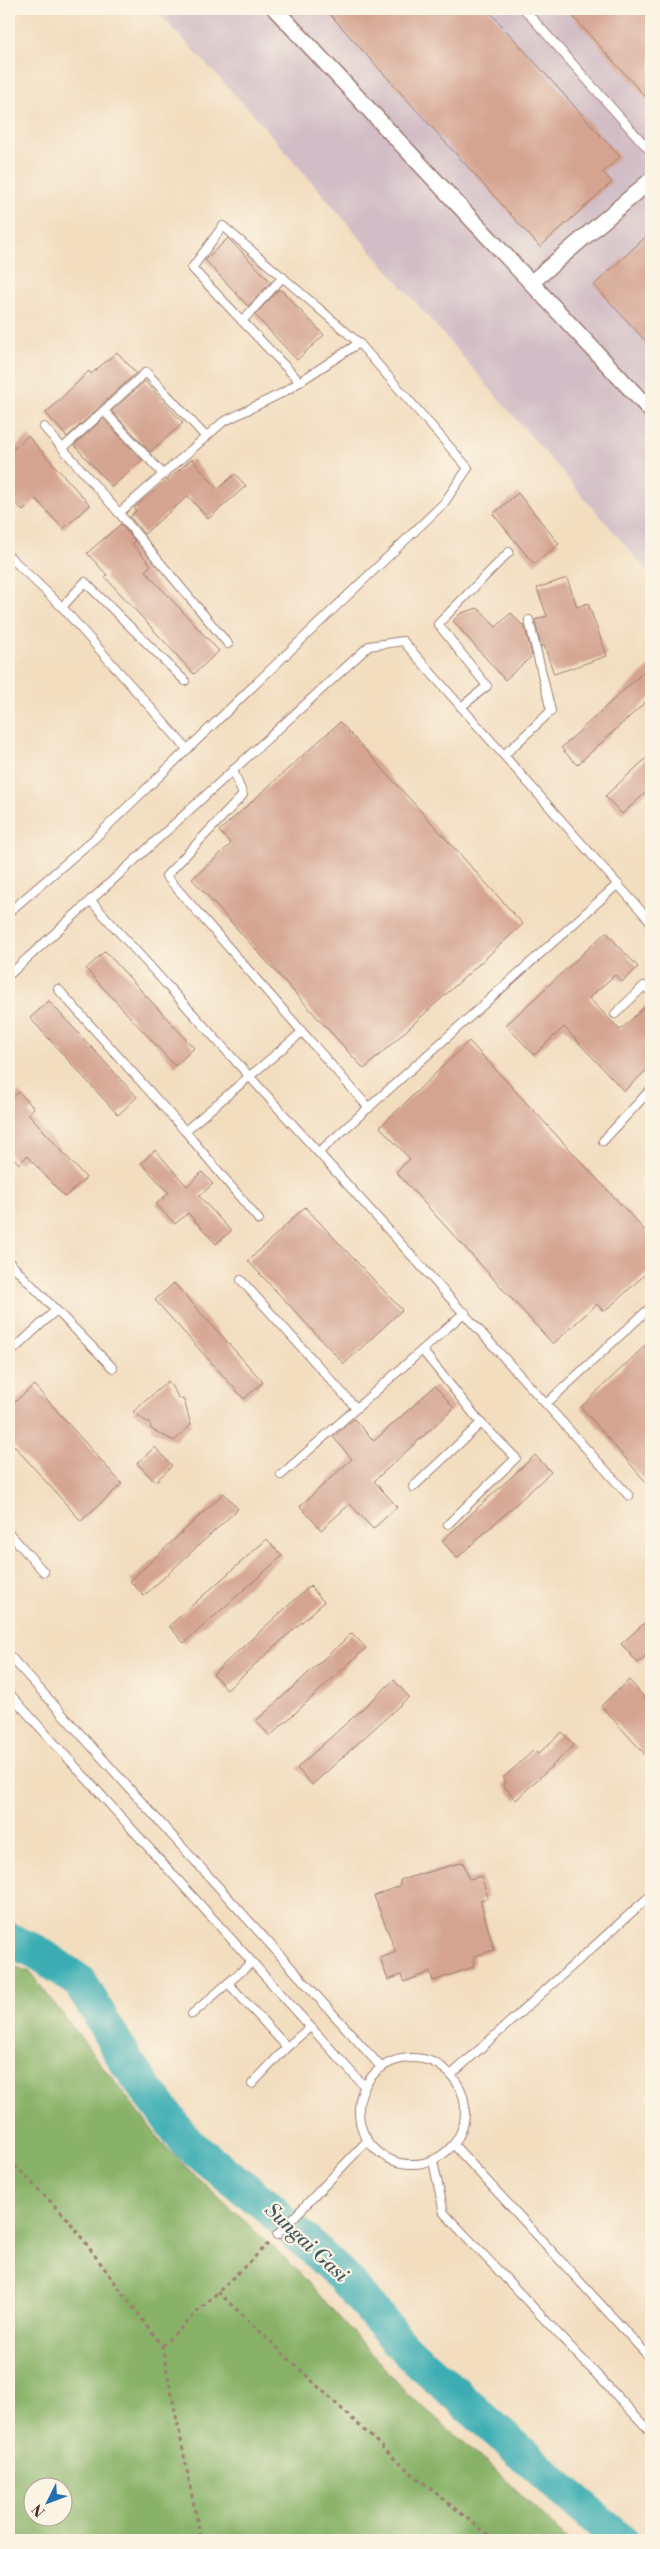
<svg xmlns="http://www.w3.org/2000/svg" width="660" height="2549" viewBox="0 0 660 2549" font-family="'Libre Bodoni',serif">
  <rect width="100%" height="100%" fill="#fcf5e5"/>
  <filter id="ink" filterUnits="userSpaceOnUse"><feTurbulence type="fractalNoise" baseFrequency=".02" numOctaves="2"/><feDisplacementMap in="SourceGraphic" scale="10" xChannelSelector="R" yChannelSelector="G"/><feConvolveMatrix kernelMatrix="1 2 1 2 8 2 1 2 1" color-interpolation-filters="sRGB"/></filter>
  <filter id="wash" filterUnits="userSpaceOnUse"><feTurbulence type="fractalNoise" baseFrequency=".0096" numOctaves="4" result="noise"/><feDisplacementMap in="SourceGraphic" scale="20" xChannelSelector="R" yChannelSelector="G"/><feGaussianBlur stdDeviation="1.12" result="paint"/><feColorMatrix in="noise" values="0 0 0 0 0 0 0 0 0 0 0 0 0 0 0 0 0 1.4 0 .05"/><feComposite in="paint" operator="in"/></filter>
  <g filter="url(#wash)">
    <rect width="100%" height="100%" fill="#f2ddbf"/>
    <path fill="#d2bdc6" d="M155,9H651V575L253,114Z"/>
    <path fill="#88b268" stroke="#69684a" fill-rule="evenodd" d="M9,1965L29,1971L167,2149L295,2268L407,2393L498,2472L568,2540H9ZM32,2486H62V2516H32Z"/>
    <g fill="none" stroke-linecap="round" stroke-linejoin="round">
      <path stroke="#3badb3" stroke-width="35" d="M9,1940L37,1952L80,1982L127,2063L187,2143L266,2205L341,2275L407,2351L620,2540"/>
    </g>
    <g id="blocks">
      <g fill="#d4a491">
        <path d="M325,9H487L620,157L603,172L612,182L540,247Z"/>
        <path d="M566,9H651V103Z"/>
        <path d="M651,232V347L594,285Z"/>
        <path d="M228,238L271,282L248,306L205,260Z"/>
        <path d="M278,290H281L324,335L297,360L255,315Z"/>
        <path d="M117,352L136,373L67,437L46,413L89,371L91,374Z"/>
        <path d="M145,381L183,423L150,452L112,411Z"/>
        <path d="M103,419L142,460L112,487L74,445Z"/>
        <path d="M28,436L90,505L63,529L36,499L23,511L9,496V453Z"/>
        <path d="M192,459L218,489L235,474L246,486L208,519L188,496L144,534L130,517L136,511L134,508Z"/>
        <path d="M518,493L559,544L534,564L493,514Z"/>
        <path d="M121,524L135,541L132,544L151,565L145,571L219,651L194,674L105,577L107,575L87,553Z"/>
        <path d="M567,578L577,607L588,603L607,656L554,674L544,645L541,647L535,620L547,616L537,588Z"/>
        <path d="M478,608L496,627L511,613L522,625L524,624L532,656L505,680L453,621L461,613Z"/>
        <path d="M651,665V697L577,765L561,748Z"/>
        <path d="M340,722L523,924L364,1069L192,879L231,844L219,831Z"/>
        <path d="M651,754V788L622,814L605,796Z"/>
        <path d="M606,932L638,967L622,982L615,975L589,998L620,1030L651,1001V1066L624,1091L564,1027L534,1055L506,1025Z"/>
        <path d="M105,951L194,1048L175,1066L86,969Z"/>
        <path d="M49,1001L137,1097L118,1115L30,1018Z"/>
        <path d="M469,1041L651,1237V1269L604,1312L597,1304L553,1344L396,1172L410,1159L380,1127Z"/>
        <path d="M19,1092L34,1108L28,1113L86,1178L65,1197L27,1156L19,1164L9,1153V1101Z"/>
        <path d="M155,1150L187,1186L202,1172L213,1184L199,1196L231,1231L216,1244L188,1213L175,1224L156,1204L169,1193L141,1163Z"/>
        <path d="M305,1207L402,1310L344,1364L248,1261Z"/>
        <path d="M174,1283L263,1382L244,1399L155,1300Z"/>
        <path d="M651,1340V1488L581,1407Z"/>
        <path d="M168,1381L179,1398L184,1400L191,1425L174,1441L151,1429L150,1424L133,1412Z"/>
        <path d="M34,1385L122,1484L81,1521L9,1440V1407Z"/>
        <path d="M435,1386L454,1408L374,1481L397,1507L373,1529L350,1504L321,1530L300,1506L352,1459L333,1437L354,1419L374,1441Z"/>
        <path d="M155,1447L172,1466L155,1482L137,1463Z"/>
        <path d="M535,1455L551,1472L457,1558L442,1541Z"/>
        <path d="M224,1493L238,1509L144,1596L130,1581Z"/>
        <path d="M267,1539L282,1556L184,1643L169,1626Z"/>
        <path d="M310,1586L324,1602L227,1690L213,1674Z"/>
        <path d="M651,1617V1651L638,1663L621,1644Z"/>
        <path d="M352,1633L366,1648L270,1736L256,1721Z"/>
        <path d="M394,1680L409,1697L312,1785L297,1768Z"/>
        <path d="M629,1680L651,1705V1761L601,1706Z"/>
        <path d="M562,1732L574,1745L516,1800L503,1785L506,1782L503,1778L534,1750L538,1754Z"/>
        <path d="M463,1862L469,1879L481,1876L488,1898L480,1900L494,1950L474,1956L473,1967L433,1981L430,1972L404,1982L401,1975L388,1980L380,1958L396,1952L374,1896L400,1886V1880Z"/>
      </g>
    </g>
  </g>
  <g filter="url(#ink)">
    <use href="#blocks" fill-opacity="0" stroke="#9e7e75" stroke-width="1"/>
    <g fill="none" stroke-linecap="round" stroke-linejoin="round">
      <g stroke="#9e7e75" stroke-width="10">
        <g id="service">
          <path d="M524,9L651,152"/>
          <path d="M242,321L283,277"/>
          <path d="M300,382L192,268L223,226L359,343"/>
          <path d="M104,411L163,474"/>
          <path d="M44,427L119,513L228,644"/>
          <path d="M63,448L146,372L206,437"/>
          <path d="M9,556L62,607L187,749"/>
          <path d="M62,607L85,582L185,681"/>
          <path d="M461,707L487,686L438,624L509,552"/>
          <path d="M504,755L551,711L529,620"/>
          <path d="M233,770L243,795L166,876L369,1108"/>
          <path d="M90,900L629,1496"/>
          <path d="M9,912L94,839L444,503L468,468L359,343L284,392L223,422L119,513"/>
          <path d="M9,975L369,646L403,641L651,922"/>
          <path d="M58,989L185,1131"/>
          <path d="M615,1014L644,986L651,992"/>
          <path d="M603,1141L651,1089"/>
          <path d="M319,1152L618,884"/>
          <path d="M259,1220L185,1131L302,1032"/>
          <path d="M9,1262L113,1368"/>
          <path d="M241,1280L356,1408"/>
          <path d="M9,1354L56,1310"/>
          <path d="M547,1403L651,1307"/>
          <path d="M281,1475L465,1312"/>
          <path d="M413,1487L481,1423L422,1350"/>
          <path d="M448,1524L516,1458L481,1423"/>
          <path d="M9,1533L44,1572"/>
          <path d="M9,1655L381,2067"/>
          <path d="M9,1693L364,2086"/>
          <path d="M252,1962L228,1983L287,2047L310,2027"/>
          <path d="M192,2014L228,1983"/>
          <circle cx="412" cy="2111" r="53"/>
          <path d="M451,2075L651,1895"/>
          <path d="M252,2084L287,2047"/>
          <path d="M454,2145L651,2359"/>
          <path d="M433,2161L444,2213L651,2432"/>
          <path d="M277,2235L367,2141"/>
        </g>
      </g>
      <g stroke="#9e7e75" stroke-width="18">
        <g id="minor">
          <path d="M275,9L651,411"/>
          <path d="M532,282L651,180"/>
        </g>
      </g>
      <g stroke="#9e7e75" stroke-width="3" stroke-dasharray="4 4" stroke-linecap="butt">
        <path d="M9,2160L67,2218L162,2346L201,2540"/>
        <path d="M218,2292L399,2463L494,2540"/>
        <path d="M162,2346L268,2244"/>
      </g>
      <use href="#service" stroke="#fff" stroke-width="8"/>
      <use href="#minor" stroke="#fff" stroke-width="15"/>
    </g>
  </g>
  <g text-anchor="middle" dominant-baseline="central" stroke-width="4.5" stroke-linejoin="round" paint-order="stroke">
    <g font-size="20" font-style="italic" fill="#445861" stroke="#fcf5e5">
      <text transform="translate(306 2243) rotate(43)">Sungai Gasi</text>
    </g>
  </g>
  <rect width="660" height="2549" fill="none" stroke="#fcf5e5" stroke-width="30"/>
  <g transform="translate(48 2502) rotate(228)"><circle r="24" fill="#fcf5e5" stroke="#b59f9b"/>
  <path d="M0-4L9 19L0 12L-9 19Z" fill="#1f6fb2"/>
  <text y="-8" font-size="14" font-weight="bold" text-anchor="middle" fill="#4a1f2b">N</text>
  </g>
</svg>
